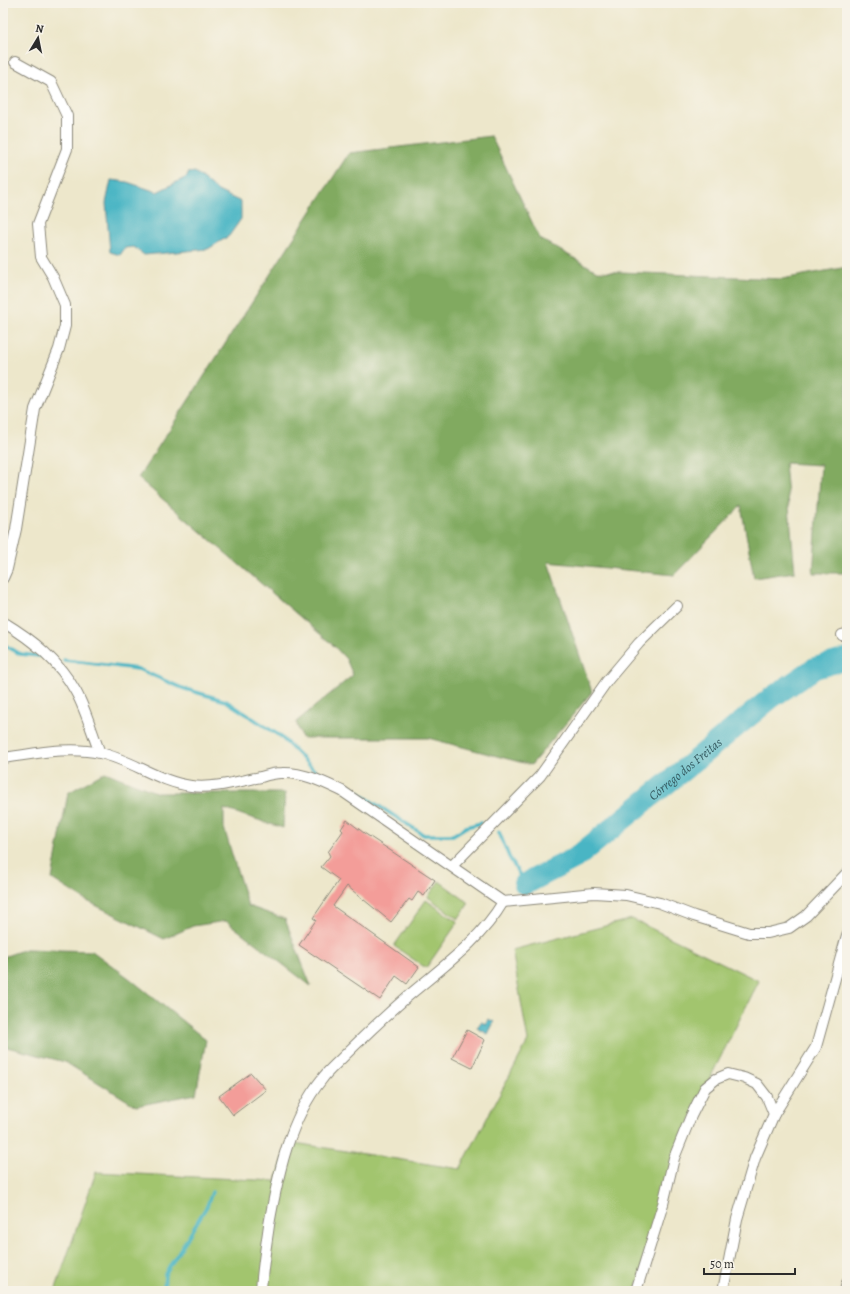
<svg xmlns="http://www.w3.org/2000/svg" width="850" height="1294" viewBox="0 0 850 1294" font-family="Alegreya,serif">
  <rect width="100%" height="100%" fill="#f7f3e8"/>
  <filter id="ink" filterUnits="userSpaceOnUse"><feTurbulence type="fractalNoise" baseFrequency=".025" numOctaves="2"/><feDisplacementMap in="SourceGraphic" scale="8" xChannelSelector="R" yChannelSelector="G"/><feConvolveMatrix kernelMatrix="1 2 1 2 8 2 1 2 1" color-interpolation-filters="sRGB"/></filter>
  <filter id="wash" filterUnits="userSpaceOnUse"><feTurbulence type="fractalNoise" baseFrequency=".012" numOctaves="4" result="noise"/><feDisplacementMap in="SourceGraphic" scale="16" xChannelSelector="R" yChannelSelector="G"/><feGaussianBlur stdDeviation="0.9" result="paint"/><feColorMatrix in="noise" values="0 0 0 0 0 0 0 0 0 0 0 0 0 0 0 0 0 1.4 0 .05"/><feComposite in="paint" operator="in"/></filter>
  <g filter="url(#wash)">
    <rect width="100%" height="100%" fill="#ede7cb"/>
    <g fill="#a2c56e" stroke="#66784c">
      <path d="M439,881L469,903L458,919L428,897Z"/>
      <path d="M426,900L458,922L426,968L394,946Z"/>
      <path d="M632,919L759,981L705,1088L674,1158L636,1291H55L96,1172L276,1181L288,1142L460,1169L528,1041L512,950Z"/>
    </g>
    <g fill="#81aa61" stroke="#566a46">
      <path d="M491,136L540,239L597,271L782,279L847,267V563L845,573H813L821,465L785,463L795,572L754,578L741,506L674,575L548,562L592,692L531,765L428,738H302L296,722L353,675L346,659L334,646L138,478L349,153Z"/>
      <path d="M105,772L158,793H285L283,828L224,809V828L248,906L285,919L311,986L226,921L193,926L164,939L85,900L52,879L68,793Z"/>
      <path d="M26,949L92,951L129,978L206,1040L196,1094L136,1106L65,1062L3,1046V957Z"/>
    </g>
    <g fill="#48b5c4" stroke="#3a7078">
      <path d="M195,172L218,191L241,202V219L229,236L208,249L144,255L134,247L125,248L120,255L110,252L106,203L111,180L127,182L157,192L187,177L188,173Z"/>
      <path d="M488,1019L494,1022L488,1034L477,1028L481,1022L486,1024Z"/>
    </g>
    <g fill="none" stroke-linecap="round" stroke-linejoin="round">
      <g stroke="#48b5c4" stroke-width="3.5">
        <path d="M3,644L20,654L39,656"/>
        <path d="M64,660L138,669L182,688L226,701L280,736L315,771L357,792L424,835H453L466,827L481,823"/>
        <path d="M499,832L509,857L525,884"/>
        <path d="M164,1291L165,1274L207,1206L212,1192"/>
      </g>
      <path stroke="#48b5c4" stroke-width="22" id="s1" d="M525,884L577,857L771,698L815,668L847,659"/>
    </g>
    <g id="blocks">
      <g fill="#f39d99">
        <path d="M347,820L364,833L435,880L424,896L418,892L412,901L409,899L391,922L347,886L333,906L419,967L407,984L396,976L380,1000L299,945L316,920L313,918L339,880L321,867L330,856L328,852L343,831L341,829Z"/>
        <path d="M467,1030L485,1040L472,1068L452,1058Z"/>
        <path d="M251,1073L266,1090L233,1115L219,1096Z"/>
      </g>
    </g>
  </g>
  <g filter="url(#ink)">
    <use href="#blocks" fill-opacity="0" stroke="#8c897b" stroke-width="1"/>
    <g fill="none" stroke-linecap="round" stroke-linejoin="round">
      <g stroke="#8c897b" stroke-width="12">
        <g id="minor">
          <path d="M3,578L7,569L16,529L35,409L59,349L65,326V305L53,277L41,257L38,224L67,149V116L51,82L15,62"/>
          <path d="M3,622C33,640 59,661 76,692C86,710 92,733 100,753"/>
          <path d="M842,635L847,634"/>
          <path d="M3,758C34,754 68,746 100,753C132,760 159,782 191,786C214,789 239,781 261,777C267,775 275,773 282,773C303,772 323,782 342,791L503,902L594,893L626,895L660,903L694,916L749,933H768L789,928L806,916L847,873"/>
          <path d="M452,866L540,776L607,681L639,643L677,606"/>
          <path d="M774,1114L816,1047L847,935"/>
          <path d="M261,1291C262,1269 266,1247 269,1225C278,1174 289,1120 322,1079C327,1072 334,1066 341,1059C362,1038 384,1017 407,997C441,968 480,941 503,902"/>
          <path d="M636,1291L663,1204L674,1158L691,1116L705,1088L716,1079L728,1074L744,1078L757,1084L767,1097L774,1114L755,1158L737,1219L723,1291"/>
          <path d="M845,1291L847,1283"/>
        </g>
      </g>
      <use href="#minor" stroke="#fff" stroke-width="10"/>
    </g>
  </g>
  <g text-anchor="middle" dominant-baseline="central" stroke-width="3" stroke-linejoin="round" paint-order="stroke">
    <g font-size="13" font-style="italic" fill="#355b61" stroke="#f7f3e8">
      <text stroke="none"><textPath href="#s1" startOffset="198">Córrego dos Freitas</textPath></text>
    </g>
  </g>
  <rect width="850" height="1294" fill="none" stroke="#f7f3e8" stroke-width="16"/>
  <g transform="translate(38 38) rotate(10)" stroke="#f7f3e8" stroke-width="3" paint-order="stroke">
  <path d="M0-3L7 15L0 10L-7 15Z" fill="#2b2b2b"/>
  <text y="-6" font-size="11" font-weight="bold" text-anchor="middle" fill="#2b2b2b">N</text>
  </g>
  <path d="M704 1268v6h91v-6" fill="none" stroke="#2b2b2b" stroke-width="2"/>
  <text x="710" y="1268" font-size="12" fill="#2b2b2b" stroke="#f7f3e8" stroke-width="3" paint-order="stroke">50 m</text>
</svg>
